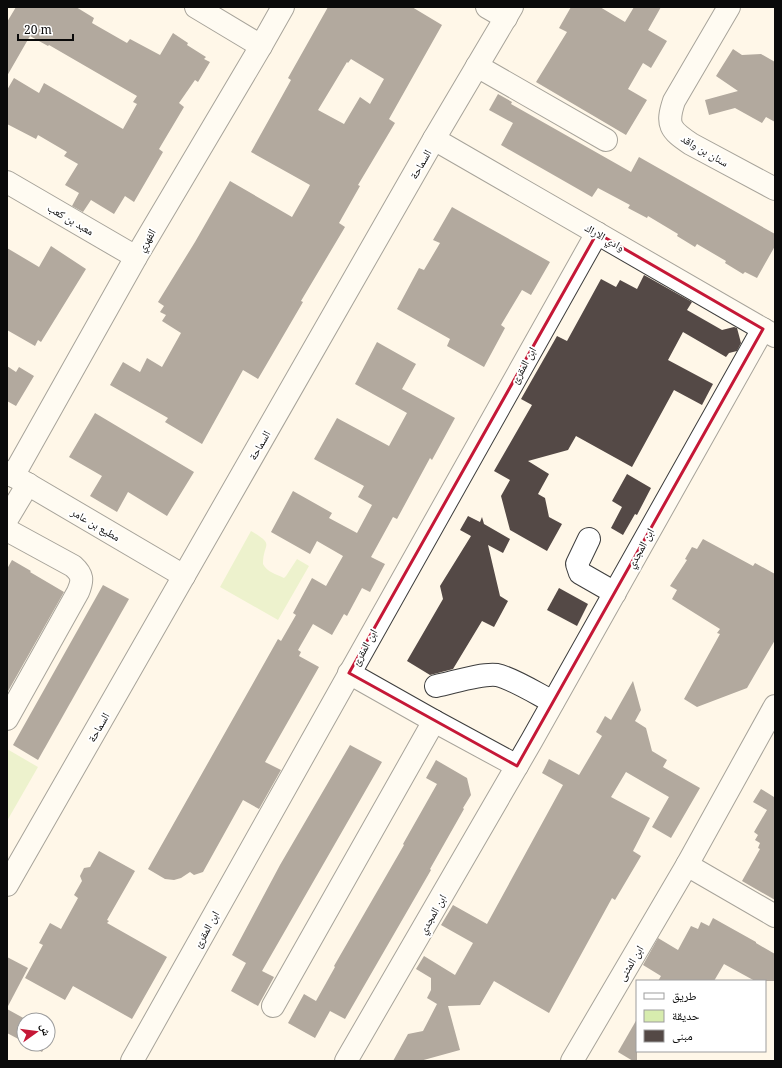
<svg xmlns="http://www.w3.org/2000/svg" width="782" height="1068" viewBox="0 0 782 1068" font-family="'Noto Serif','Noto Naskh Arabic',serif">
  <rect width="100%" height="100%" fill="#fff7e8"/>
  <g fill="#d7ecae">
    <path d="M251,531C276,546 263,542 263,564C267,572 276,574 284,578L286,576L297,559L309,566L278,620L220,587Z"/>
    <path d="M7,749L38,767L7,821Z"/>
  </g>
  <g fill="#544946" fill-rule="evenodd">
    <path d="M16,7H76L94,18L92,23L127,43L130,39L160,55L173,33L188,43L187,45L206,57L204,59L210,62L198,82L195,80L179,103L184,107L159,149L163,152L134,202L125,196L114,214L91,200L83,212L72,206L79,193L65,185L78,164L64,156L67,152L38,135L36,139L7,124V90L14,78L39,93L44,83L123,129L137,104L133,102L137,96L49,45L48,46L30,36L7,76V22Z"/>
    <path d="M328,7H412L442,25L389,119L395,123L358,185L360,186L339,223L345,227L301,301L303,302L258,379L243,370L202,444L165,422L168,418L110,385L123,362L140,372L147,358L162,367L181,333L162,321L166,315L160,312L164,306L158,302L195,242L230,181L292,217L308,189L310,185L251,152L291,80L288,78ZM351,59L384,79L370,104L360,97L344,124L318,110L347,62L348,63Z"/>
    <path d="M571,7H600L625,22L634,7H661L648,30L667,41L651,68L643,63L628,89L647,100L626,135L536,82L567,32L559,28Z"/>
    <path d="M733,49L742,55L761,54L775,62V122L766,117L762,123L735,108L709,115L705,100L738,91L716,76Z"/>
    <path d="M498,94L512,102L511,104L631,172L639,157L775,234V246L757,278L745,272L743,274L725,263L726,261L697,244L695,247L677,236L678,234L648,216L647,218L628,208L630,205L598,188L592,197L501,145L513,123L489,110Z"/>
    <path d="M452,207L550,262L531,295L522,290L501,325L505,328L484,367L447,346L450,339L397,309L419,268L424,270L440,243L433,240Z"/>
    <path d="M51,246L86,269L41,342L38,340L35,346L7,330V248L39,267Z"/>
    <path d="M644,275L692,302L687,310L722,330L734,327L737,328L741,343L737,351L729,353L726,357L683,332L668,360L713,384L702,405L674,390L632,467L576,436L568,450L528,461L549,474L538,494L545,498L549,517L562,524L547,551L510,530L501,496L510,480L494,471L532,405L521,399L557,336L567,341L601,279L616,287L620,280L637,289Z"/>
    <path d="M377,342L416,364L402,389L455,418L432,460L430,458L397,519L393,517L371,557L385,564L370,592L362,588L347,616L344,614L332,635L313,624L298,650L301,652L299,656L319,667L265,762L281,770L259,809L243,800L203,872L194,875L190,872L181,878L174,880L165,879L148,869L278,639L281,641L296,615L293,613L312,578L326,586L343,556L317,541L310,554L271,532L293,491L332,513L329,518L357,533L372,505L358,497L364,486L314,459L337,418L389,446L407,413L355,384Z"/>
    <path d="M7,366L16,372L19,367L34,376L16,406L7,401Z"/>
    <path d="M95,413L194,472L167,516L128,492L117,512L90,496L102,476L69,457Z"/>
    <path d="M627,474L651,488L637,515L635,514L623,535L611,528L622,507L612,501Z"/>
    <path d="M468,516L480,522L482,517L484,524L510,539L503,553L488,545L500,596L508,601L494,627L482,621L453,669L430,675L407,661L443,599L440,586L471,536L460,530Z"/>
    <path d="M703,539L753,566L755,563L775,574V640L747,688L697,707L684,699L720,634L717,633L720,629L672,599L677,590L670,586L687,560L685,559L692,547L697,549Z"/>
    <path d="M12,560L31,571L30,572L64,592L7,693V569Z"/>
    <path d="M103,585L129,599L38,760L13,745Z"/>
    <path d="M559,588L588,604L577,626L547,610Z"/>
    <path d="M633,681L641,710L635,721L646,728L652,751L667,760L663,767L700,788L671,838L652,827L669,797L626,772L611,797L650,818L633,851L641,856L615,900L612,898L549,1013L494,981L480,1005L448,1006L460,1050L420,1061H393L408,1034L423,1031L437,1004L427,998L431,990V978L416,969L424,956L455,975L473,943L441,925L453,905L487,924L563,785L542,773L549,759L579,775L602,736L596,732L605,716L611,720Z"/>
    <path d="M350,745L382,762L262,971L274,977L258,1006L231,991L246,963L232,955L280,865Z"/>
    <path d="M436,760L467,778L471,795L463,808L464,809L430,869L431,870L345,1019L330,1011L315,1038L288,1023L304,994L316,1001L335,967L334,966L404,845L403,844L437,784L426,778Z"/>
    <path d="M761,789L774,797L775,796V900L742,881L760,849L758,848L760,843L755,840L758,835L754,832L767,810L753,802Z"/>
    <path d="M99,851L135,871L107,920L109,921L107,923L167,957L132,1019L73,986L65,1000L25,978L43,945L39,943L50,923L61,929L78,898L74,895L82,881L80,876L84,868L90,867Z"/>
    <path d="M713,918L756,942V943L775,954V981H755L724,964L714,981H658L661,976L643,965L658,938L678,950L691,926L698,929L701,922L709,926Z"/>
    <path d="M7,957L28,968L7,1008Z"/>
    <path d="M7,1009L27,1020H24V1042L7,1033Z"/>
    <path d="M637,1019V1061H633L618,1052Z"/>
    <path d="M27,1044H47L42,1052Z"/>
  </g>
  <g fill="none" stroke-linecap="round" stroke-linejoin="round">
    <g stroke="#3d3d3d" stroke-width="24">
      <g id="minor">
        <path d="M196,7L261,46"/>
        <path d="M487,7L506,18"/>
        <path d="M729,7L674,101C666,125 670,130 691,144L775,189"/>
        <path d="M477,66L606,140"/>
        <path d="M434,139L775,336"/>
        <path d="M7,182L136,257"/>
        <path d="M7,472L184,576"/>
        <path d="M13,476L136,257L261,46L283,7"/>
        <path d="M7,519L28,484"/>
        <path d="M7,530L73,566C83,575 83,580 78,592L7,719"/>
        <path d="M589,539L577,564L580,573L615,593"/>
        <path d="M349,673L434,721L517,766"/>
        <path d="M436,686C452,683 481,673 497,675C512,678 539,695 553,702"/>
        <path d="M687,865L775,916"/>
        <path d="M7,885L434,139L512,7"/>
        <path d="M273,1006L434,721"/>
        <path d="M132,1061L597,233"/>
        <path d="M346,1061L532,740L763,329"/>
        <path d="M572,1061L687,865L775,706"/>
      </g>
    </g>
    <use href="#minor" stroke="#fff" stroke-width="22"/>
  </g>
  <path d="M0 0H782V1068H0ZM597,233L763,329L517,766L349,673Z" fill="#fff7e8" fill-opacity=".55" fill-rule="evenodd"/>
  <path fill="none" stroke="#c51837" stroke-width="3" stroke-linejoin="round" d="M597,233L763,329L517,766L349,673Z"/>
  <g text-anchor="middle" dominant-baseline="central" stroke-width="4" stroke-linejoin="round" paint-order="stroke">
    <g font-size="11" fill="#0a0a0a" stroke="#fff">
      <text transform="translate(705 150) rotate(30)">سنان بن واقد</text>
      <text transform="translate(420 164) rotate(-60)">السماحة</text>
      <text transform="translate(71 219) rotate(30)">معبد بن كعب</text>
      <text transform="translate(605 237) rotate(30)">وادي الاراك</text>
      <text transform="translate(146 240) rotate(-59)">الفهري</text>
      <text transform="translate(523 365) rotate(-61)">ابن المقرئ</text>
      <text transform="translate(259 445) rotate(-60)">السماحة</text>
      <text transform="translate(96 524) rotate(30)">مطيع بن عامر</text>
      <text transform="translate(640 548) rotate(-61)">ابن المجدي</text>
      <text transform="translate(364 647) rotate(-61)">ابن المقرئ</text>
      <text transform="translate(98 727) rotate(-60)">السماحة</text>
      <text transform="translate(432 914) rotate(-60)">ابن المجدي</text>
      <text transform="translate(206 929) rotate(-61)">ابن المقرئ</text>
      <text transform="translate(630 963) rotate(-59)">ابن المثنى</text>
    </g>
  </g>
  <rect width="782" height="1068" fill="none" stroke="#0a0a0a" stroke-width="16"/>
  <rect x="636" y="980" width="130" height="72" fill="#ffffff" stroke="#9d9d9d"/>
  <rect x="644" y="993" width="20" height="6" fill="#ffffff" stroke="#9d9d9d"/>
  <text x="672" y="1000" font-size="12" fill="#0a0a0a">طريق</text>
  <rect x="644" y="1010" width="20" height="12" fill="#d7ecae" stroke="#9d9d9d"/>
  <text x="672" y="1020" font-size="12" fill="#0a0a0a">حديقة</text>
  <rect x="644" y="1030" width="20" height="12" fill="#544946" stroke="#9d9d9d"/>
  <text x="672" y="1040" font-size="12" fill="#0a0a0a">مبنى</text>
  <g transform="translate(36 1032) rotate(76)"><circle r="19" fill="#ffffff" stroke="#9d9d9d"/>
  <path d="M0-3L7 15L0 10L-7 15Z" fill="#c51837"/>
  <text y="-6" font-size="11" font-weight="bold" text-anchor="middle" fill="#0a0a0a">ش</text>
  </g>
  <path d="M18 34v6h55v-6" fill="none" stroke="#0a0a0a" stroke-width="2"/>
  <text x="24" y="34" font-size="12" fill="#0a0a0a" stroke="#ffffff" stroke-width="3" paint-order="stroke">20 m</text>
</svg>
